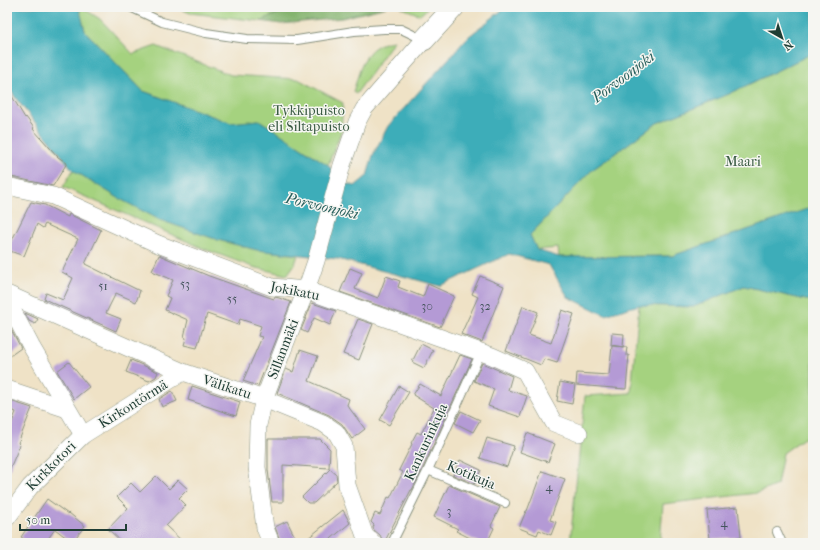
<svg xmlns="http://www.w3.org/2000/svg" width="820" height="550" viewBox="0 0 820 550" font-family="'IM FELL French Canon',serif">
  <rect width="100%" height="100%" fill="#f6f6f2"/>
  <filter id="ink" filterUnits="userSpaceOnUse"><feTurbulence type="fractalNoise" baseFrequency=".025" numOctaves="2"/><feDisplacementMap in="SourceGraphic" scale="8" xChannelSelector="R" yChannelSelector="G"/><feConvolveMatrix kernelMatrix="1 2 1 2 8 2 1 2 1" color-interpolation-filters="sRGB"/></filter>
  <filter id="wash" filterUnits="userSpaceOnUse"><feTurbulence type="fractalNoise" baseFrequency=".012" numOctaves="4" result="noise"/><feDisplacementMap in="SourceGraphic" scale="16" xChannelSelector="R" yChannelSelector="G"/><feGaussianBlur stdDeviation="0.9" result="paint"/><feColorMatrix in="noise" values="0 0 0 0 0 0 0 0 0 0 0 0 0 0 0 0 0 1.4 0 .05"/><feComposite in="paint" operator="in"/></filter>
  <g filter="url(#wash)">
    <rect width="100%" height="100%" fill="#efe2c6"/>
    <g fill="#a5d27f" stroke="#62885a">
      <path d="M79,7H81L100,19L133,54L156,46L231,75L298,79L343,103L341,132L328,165L259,120L231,123L143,91L85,31Z"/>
      <path d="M176,7H293L260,21L190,13Z"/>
      <path d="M400,7H429L420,15Z"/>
      <path d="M394,41L356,94L353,92C361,67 364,44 394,41Z"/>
      <path d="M813,53V207L672,256L559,257L558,248L537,250L530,235L592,170L657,123L729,94Z"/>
      <path d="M73,170L120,199L160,220L218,240L257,250L298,255L295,264L287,275L253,267L207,250L63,187Z"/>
      <path d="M744,286L806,300H813V437L804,438L783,453L777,485L757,493L663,504L660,543H570L585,396L631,393L639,305L693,307Z"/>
    </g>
    <path fill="#84b46e" stroke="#527851" d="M293,7H387L342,18L281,24L260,21Z"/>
    <path fill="#3dadb9" stroke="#2e7576" d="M7,7H79L85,31L143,91L231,123L259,120L328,165L344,183L355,186L367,176L373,155L388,126L468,37L506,7H813V53L729,94L657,123L592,170L530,235L537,250L559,257L672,256L813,207V300H806L744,286L693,307L639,305L605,315L568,297L549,265L509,254L440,286L338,259L257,250L218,240L160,220L120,199L73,170L17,100L7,85Z"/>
    <g id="blocks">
      <g fill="#b49ad5">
        <path d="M7,88L25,118L26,117L34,128L33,129L58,157L67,163L53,186L7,176Z"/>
        <path d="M31,202L45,205L68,217L69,214L101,230L85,264L140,291L136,302L116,293L106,313L121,319L116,331L44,299L46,293L63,300L73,278L62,272L78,239L45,224L43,228L37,224L24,256L7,250Z"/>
        <path d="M159,255L209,276L274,299L275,297L279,298L291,302L258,386L243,381L262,337L258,336L261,326L240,319L238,325L207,314L197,348L184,345L186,338L184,337L188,320L165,310L170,298L166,296L173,280L152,271Z"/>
        <path d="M350,268L362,273L355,289L378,298L386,276L400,281L398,287L423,297L428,284L454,296L440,327L340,292Z"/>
        <path d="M480,276L504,286L482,342L461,334L478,297L472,294Z"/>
        <path d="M312,303L336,311L330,325L314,318L307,333L301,330Z"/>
        <path d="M523,306L538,312L529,335L551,343L562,310L574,314L557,363L544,359L541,365L506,351Z"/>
        <path d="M25,313L38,319L35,324L29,321Z"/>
        <path d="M358,319L373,324L359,360L343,354Z"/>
        <path d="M7,322L21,348L7,358Z"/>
        <path d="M612,333L624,334L623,347L611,345Z"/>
        <path d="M421,344L433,350L424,368L412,362Z"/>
        <path d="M612,346L627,347L626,355H629L626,389L576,385L577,373L609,375Z"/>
        <path d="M300,350L318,356L309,381L349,399L347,405L365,429L352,439L342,424L329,415L277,393L286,369L293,372Z"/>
        <path d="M460,355L472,359L423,468L412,490H411L384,543L383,542L380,535L374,530L373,528L374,525L371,522L375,513L380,515L388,497L390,498L403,472L399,470L412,444L411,443L417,432L421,434L434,408L413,395L420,384L441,396Z"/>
        <path d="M131,360L158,372L156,377L149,381L126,372Z"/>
        <path d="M69,362L89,387L74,399L57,371Z"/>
        <path d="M482,363L512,376L508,390L527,396L520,417L488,406L494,389L474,381Z"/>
        <path d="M560,382L575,385L572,404L557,401Z"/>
        <path d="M192,386L240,402L236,416L188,400Z"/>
        <path d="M399,386L409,392L389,425L380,420Z"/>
        <path d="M172,391L177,401L162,407L159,399Z"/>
        <path d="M7,400L32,408L18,443L20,445L7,475V435L16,412L7,408Z"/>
        <path d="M461,411L480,420L473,432L455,423Z"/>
        <path d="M527,433L555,444L548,462L520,452Z"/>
        <path d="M487,438L514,446L507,467L480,458Z"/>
        <path d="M268,439H320L330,449L329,468L283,465V502H272L268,470Z"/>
        <path d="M460,460L481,470L475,484L453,475Z"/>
        <path d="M330,469L336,474L337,481L314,503H308L302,497Z"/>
        <path d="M542,471L565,479L550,520L556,522L551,535L539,530L537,535L519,528L526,511H527Z"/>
        <path d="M156,476L169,489L178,480L188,489L179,498L186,505L166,526L184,543H123L108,529L128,508L117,497L131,483L140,492Z"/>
        <path d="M449,485L500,507L491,526L494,528L487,543H480L456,531L458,529L434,517Z"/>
        <path d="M47,499L68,514L69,513L85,526L72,542L55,529L45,543H30L21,537Z"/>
        <path d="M738,507L741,537L710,539L707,510Z"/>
        <path d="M343,510L350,523L326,543H302Z"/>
        <path d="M287,521L298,543H281L275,527Z"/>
      </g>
    </g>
  </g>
  <g filter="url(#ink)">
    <use href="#blocks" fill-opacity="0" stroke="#87907d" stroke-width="1"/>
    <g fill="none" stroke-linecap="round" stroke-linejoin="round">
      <g stroke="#87907d" stroke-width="10">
        <g id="service">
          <path d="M130,7L162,22L206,33L247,39L297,40L354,31L384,29H401L424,40"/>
          <path d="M428,470L505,503"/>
          <path d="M777,532L782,543"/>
          <path d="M392,543L428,470L481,352"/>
        </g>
      </g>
      <g stroke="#87907d" stroke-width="18">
        <g id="minor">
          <path d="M7,186L53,196L158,244L272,287L306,290L492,356L525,371L554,423L579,433"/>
          <path d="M7,294L183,372L264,399L323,423L336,432L344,446L347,485L365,536L373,543"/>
          <path d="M7,300L31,346L83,435"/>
          <path d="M7,389L67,409"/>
          <path d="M7,518L30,487L83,435L183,372"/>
          <path d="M271,543L265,528L257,467L258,425L264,399L306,290L316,261L342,165L357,122L364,109L424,40"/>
        </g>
      </g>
      <g stroke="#87907d" stroke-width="22">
        <path id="tertiary" d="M424,40L454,7"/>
      </g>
      <use href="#service" stroke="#fff" stroke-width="8"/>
      <use href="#minor" stroke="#fff" stroke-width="17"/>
      <use href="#tertiary" stroke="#fff" stroke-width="21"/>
    </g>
  </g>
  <g text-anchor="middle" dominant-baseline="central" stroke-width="3" stroke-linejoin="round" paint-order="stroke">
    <g font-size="12" fill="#44545c">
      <text x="185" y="284">53</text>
      <text x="103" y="286">51</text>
      <text x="232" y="299">55</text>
      <text x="427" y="306">30</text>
      <text x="485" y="306">32</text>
      <text x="549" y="487">4</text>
      <text x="449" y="511">3</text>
      <text x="724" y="523">4</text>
    </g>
    <g font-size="14" fill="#3a5b43" stroke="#f6f6f2">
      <text x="309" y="110">Tykkipuisto<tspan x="309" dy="16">eli Siltapuisto</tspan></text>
      <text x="743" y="161">Maari</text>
    </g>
    <g font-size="14" fill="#1f3d34" stroke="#f6f6f2">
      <text transform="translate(295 291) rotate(11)">Jokikatu</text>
      <text transform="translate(283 349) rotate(-69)">Sillanmäki</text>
      <text transform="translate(227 387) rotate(18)">Välikatu</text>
      <text transform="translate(133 404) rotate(-32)">Kirkontörmä</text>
      <text transform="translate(426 442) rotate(-65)">Kankurinkuja</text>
      <text transform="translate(51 466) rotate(-45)">Kirkkotori</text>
      <text transform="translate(471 475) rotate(23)">Kotikuja</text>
    </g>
    <g font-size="15" font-style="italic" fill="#285f5c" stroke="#f6f6f2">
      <text transform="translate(623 77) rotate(-37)">Porvoonjoki</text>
      <text transform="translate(322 206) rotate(13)">Porvoonjoki</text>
    </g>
  </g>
  <rect width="820" height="550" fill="none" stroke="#f6f6f2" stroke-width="24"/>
  <g transform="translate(782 38) rotate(141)" stroke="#f6f6f2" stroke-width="3" paint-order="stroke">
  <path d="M0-3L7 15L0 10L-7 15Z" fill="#1f3d34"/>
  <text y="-6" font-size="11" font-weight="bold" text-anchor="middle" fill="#1f3d34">N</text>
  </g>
  <path d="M20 524v6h106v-6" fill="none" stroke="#1f3d34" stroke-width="2"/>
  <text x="26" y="524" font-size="12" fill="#1f3d34" stroke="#f6f6f2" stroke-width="3" paint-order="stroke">50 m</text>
</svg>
